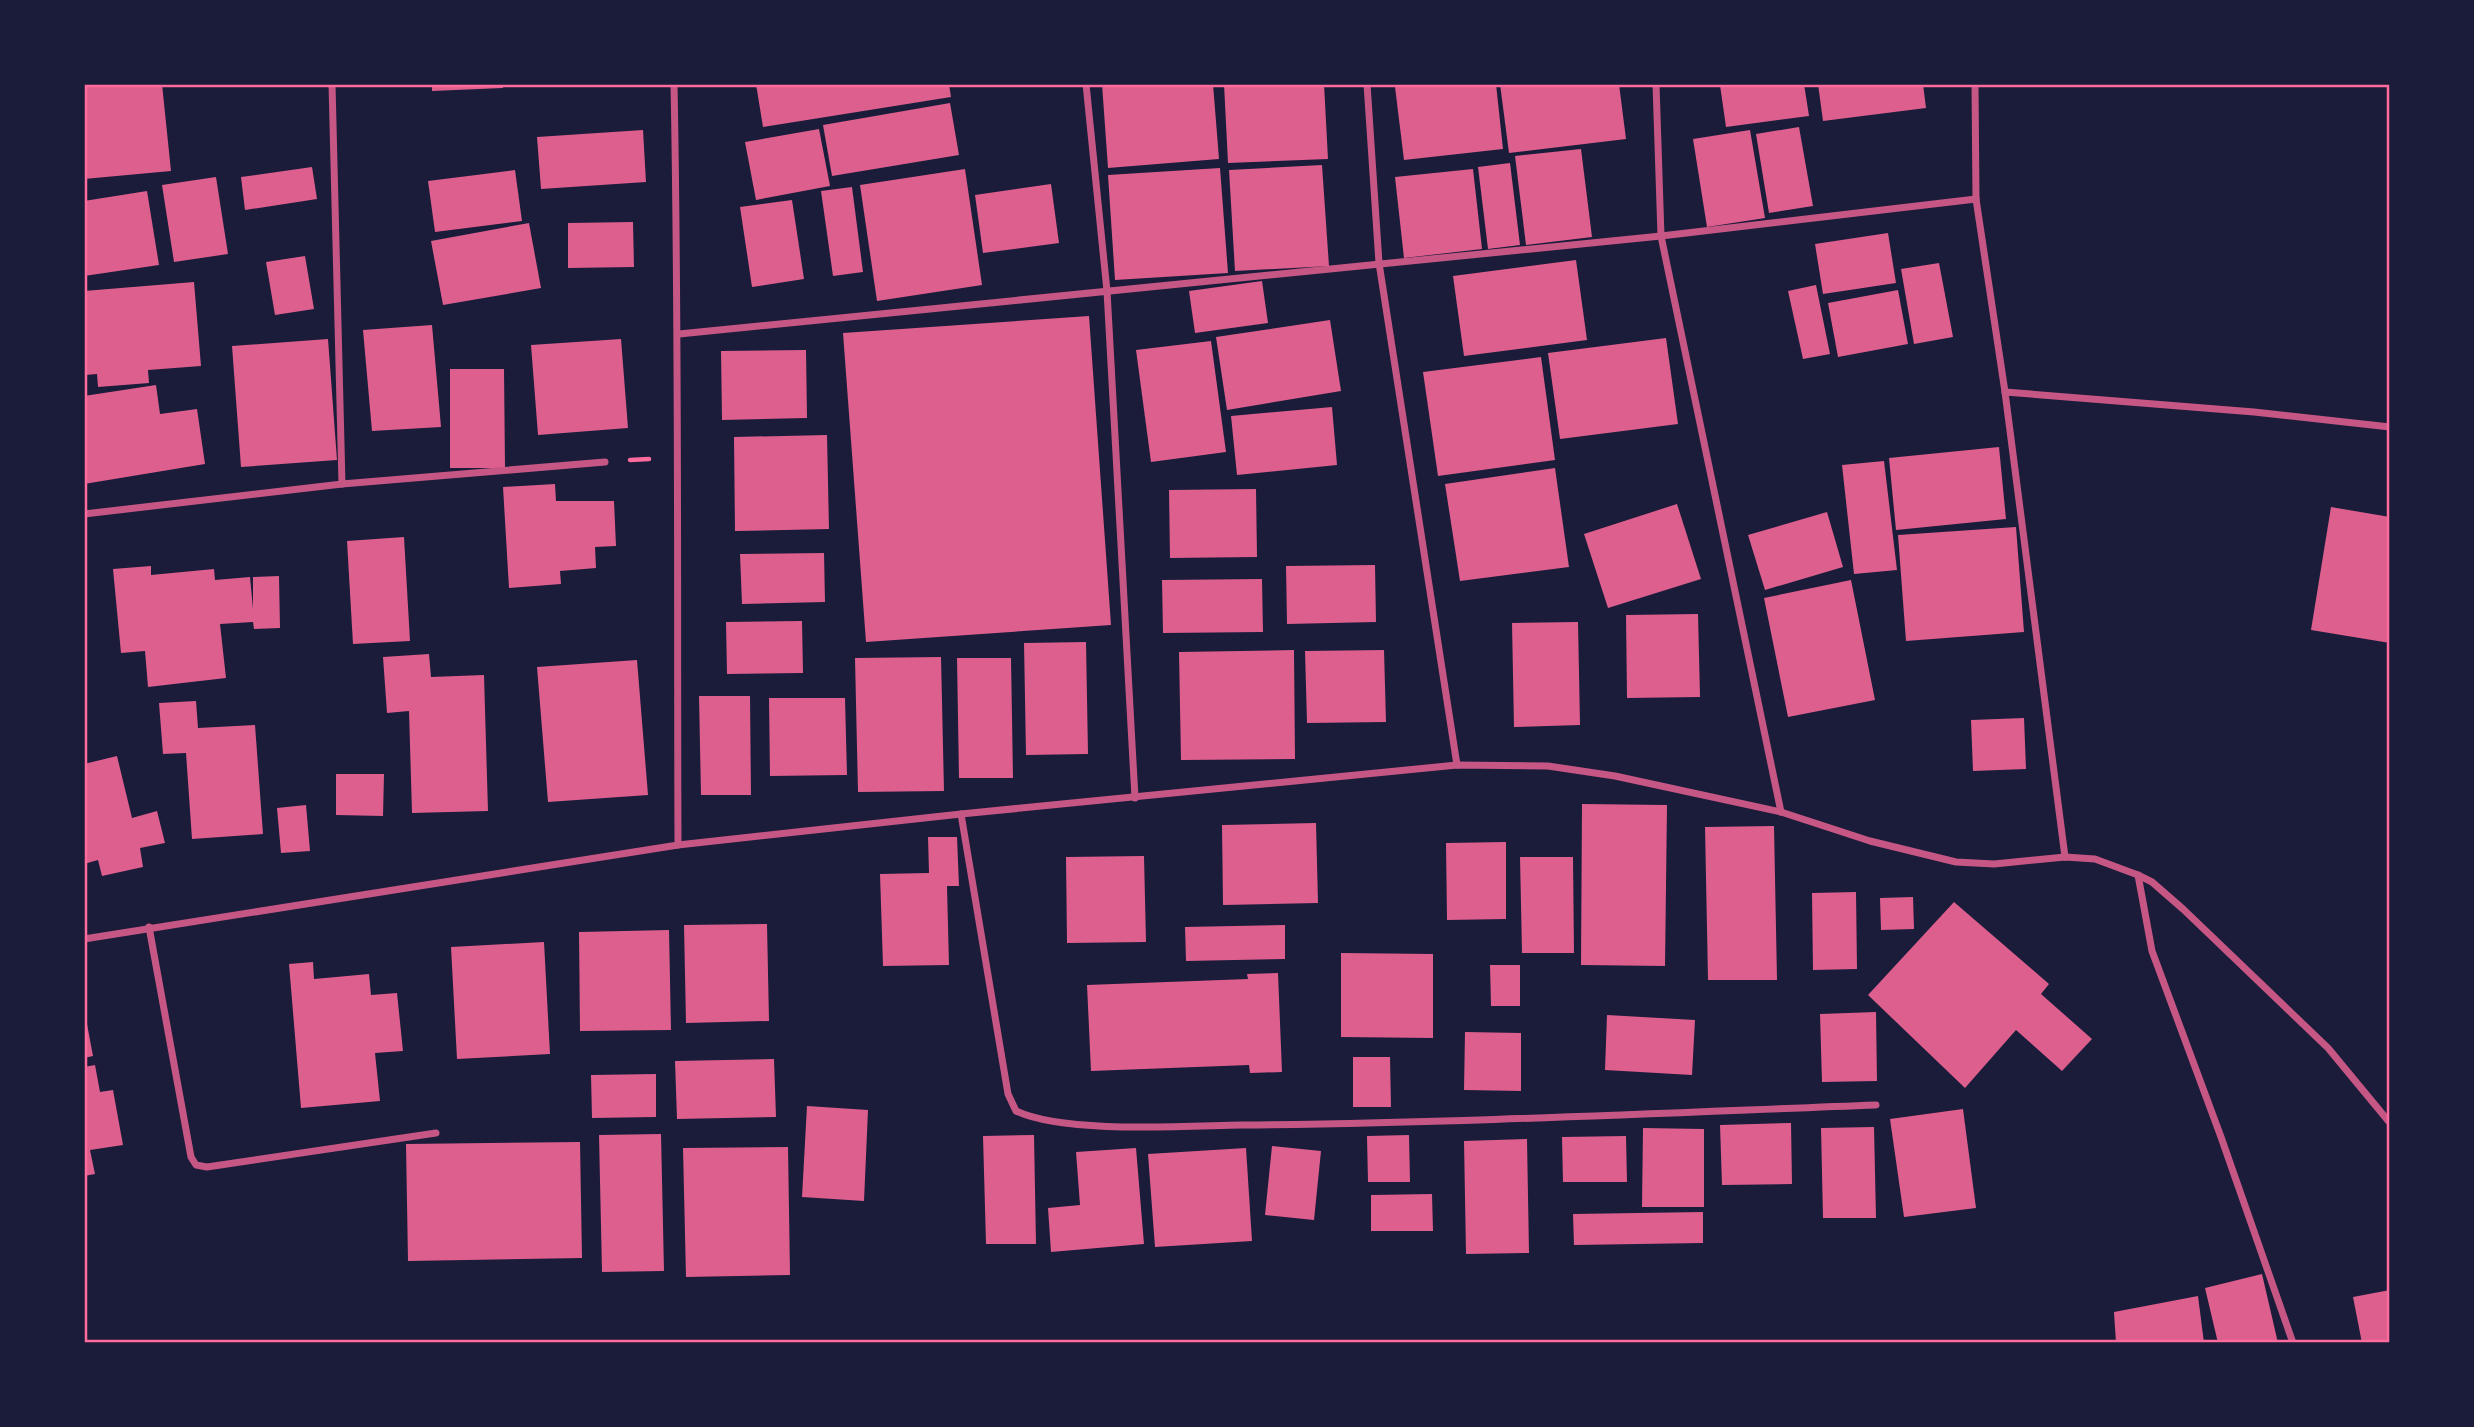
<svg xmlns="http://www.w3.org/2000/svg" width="2474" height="1427" viewBox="0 0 2474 1427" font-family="'Space Grotesk',sans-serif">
  <rect width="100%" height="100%" fill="#1b1b3a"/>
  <g fill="#dd5f8e">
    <path d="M84,84H162L171,171L84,179Z"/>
    <path d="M432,84H503V88L432,91Z"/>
    <path d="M756,84H949L951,97L763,127Z"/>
    <path d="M1102,84H1213L1219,159L1108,168Z"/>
    <path d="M1224,84H1324L1328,159L1228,163Z"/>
    <path d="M1420,84H1496L1503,149L1404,160L1395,87Z"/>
    <path d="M1500,84H1619L1626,139L1509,153Z"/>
    <path d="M1804,84L1809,116L1726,127L1720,85Z"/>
    <path d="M1818,84H1923L1926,108L1823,121Z"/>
    <path d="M950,103L959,155L832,176L823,125Z"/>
    <path d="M1799,127L1813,206L1769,213L1756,134Z"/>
    <path d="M819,129L830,186L756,200L745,142Z"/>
    <path d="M643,130L646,182L541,189L537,137Z"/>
    <path d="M1750,130L1765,218L1707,227L1693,139Z"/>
    <path d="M1581,149L1592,237L1526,245L1515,156Z"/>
    <path d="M1510,163L1520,245L1488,249L1478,167Z"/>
    <path d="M1322,165L1329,266L1235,271L1229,170Z"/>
    <path d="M312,167L317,199L245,210L241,177Z"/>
    <path d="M1220,168L1228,273L1115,280L1108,175Z"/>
    <path d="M965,169L982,285L877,301L860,185Z"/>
    <path d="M1473,169L1482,249L1404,258L1395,177Z"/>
    <path d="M515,170L522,221L435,232L428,181Z"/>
    <path d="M216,177L228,254L174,262L162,185Z"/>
    <path d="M1051,184L1059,243L983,253L975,195Z"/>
    <path d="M852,187L863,272L833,276L821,191Z"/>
    <path d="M147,191L159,265L84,276V201Z"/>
    <path d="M792,200L804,279L752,287L740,207Z"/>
    <path d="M633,222L634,267L568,268V223Z"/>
    <path d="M529,223L541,288L443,305L431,241Z"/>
    <path d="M1888,233L1896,283L1823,294L1815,244Z"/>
    <path d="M305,256L314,309L275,315L266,262Z"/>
    <path d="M1576,260L1587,340L1464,356L1453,276Z"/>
    <path d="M1939,263L1953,337L1914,344L1901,269Z"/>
    <path d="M1262,281L1268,323L1195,333L1189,291Z"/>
    <path d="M194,282L201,366L148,370L149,383L98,387L97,374L85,375L84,291Z"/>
    <path d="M1816,285L1830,354L1803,359L1788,291Z"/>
    <path d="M1898,290L1908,344L1838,357L1828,303Z"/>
    <path d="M1089,316L1111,625L866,642L843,333Z"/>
    <path d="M1330,320L1341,391L1227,410L1216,337Z"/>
    <path d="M432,325L441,427L372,431L363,330Z"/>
    <path d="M1666,338L1678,424L1560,439L1548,353Z"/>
    <path d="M328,339L337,460L241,467L232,346Z"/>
    <path d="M621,339L628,428L538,435L531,345Z"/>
    <path d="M1211,341L1226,452L1151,462L1136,350Z"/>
    <path d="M806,350L807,418L722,420L721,351Z"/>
    <path d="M1541,357L1555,460L1438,476L1423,372Z"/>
    <path d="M450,369H504L505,468H450Z"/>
    <path d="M156,385L160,414L197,409L205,464L84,484V396Z"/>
    <path d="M1332,407L1337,465L1237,475L1231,416Z"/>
    <path d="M827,435L829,529L735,531L734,437Z"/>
    <path d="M1999,447L2006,519L1896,530L1889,458Z"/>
    <path d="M1884,461L1897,570L1854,574L1842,465Z"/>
    <path d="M1555,468L1569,567L1460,581L1445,484Z"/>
    <path d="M555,484L556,501H614L616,546L595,547L596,568L560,571L561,584L509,588L503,487Z"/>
    <path d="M1256,489L1257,557L1170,558L1169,490Z"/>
    <path d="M1677,504L1701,579L1608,608L1584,534Z"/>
    <path d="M2331,507L2390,517V643L2311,630Z"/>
    <path d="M1827,512L1843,567L1765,590L1748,535Z"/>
    <path d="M2016,527L2024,632L1906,641L1898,535Z"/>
    <path d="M404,537L410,641L353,644L347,541Z"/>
    <path d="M824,553L825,602L742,604L740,554Z"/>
    <path d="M1375,565L1376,622L1287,624L1286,566Z"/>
    <path d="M151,566V575L214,569L215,580L250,577L253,609V577L279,576L280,628L254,629L253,622L220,624L226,678L148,687L145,651L121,653L113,569Z"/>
    <path d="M1262,579L1263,632L1163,633L1162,580Z"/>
    <path d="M1851,580L1875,700L1788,717L1764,598Z"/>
    <path d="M1698,614L1700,697L1627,698L1626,615Z"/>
    <path d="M802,621L803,673L727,674L726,622Z"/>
    <path d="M1578,622L1580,725L1514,727L1512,623Z"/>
    <path d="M1086,642L1088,754L1026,755L1024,643Z"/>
    <path d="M1294,650L1295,759L1181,760L1179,652Z"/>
    <path d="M1384,650L1386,722L1307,723L1305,651Z"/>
    <path d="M429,654L431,677L484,675L488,811L412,813L409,711L387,713L383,657Z"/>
    <path d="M941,657L944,791L858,792L855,658Z"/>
    <path d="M957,658H1011L1013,778H959Z"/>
    <path d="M637,660L648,795L548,802L537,667Z"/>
    <path d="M699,696H750L751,795H701Z"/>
    <path d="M769,698H845L847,775L770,776Z"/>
    <path d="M196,701L198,728L255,725L263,834L192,839L186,753L163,754L159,703Z"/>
    <path d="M2024,718L2026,769L1973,771L1971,720Z"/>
    <path d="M117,756L132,818L157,811L165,843L140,848L143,867L102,876L98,860L84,864V764Z"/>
    <path d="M336,774H384L383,816L336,815Z"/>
    <path d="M1582,804L1667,805L1665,966L1581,965Z"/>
    <path d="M306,805L310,851L281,853L277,808Z"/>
    <path d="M1316,823L1318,903L1223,905L1222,825Z"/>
    <path d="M1774,826L1777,980H1708L1705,827Z"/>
    <path d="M928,837H957L959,886H947L949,965L883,966L880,874L929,873Z"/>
    <path d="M1506,842V919L1447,920L1446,843Z"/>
    <path d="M1144,856L1146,942L1067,943L1066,857Z"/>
    <path d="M1520,857H1573L1574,953H1522Z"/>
    <path d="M1856,892L1857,969L1813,970L1812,893Z"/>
    <path d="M1913,897L1914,929L1881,930L1880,898Z"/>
    <path d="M1954,902L2049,984L2041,994L2092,1039L2062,1071L2016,1030L1965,1088L1868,995Z"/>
    <path d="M767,924L769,1021L686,1023L684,925Z"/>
    <path d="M1285,925V959L1186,961L1185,927Z"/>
    <path d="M669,930L671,1030L580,1031L579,932Z"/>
    <path d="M544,942L550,1054L457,1059L451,947Z"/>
    <path d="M1341,953L1433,954V1038L1341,1037Z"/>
    <path d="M313,962L314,979L369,974L371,995L397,993L403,1051L375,1053L380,1101L301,1108L289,964Z"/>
    <path d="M1490,965H1520V1006H1491Z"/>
    <path d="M1278,973L1282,1072L1250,1073L1249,1065L1091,1071L1087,985L1248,979L1247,974Z"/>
    <path d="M1876,1012L1877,1081L1822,1082L1820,1014Z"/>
    <path d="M1607,1015L1695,1020L1692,1075L1605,1070Z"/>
    <path d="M87,1024L93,1056L84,1058V1025Z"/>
    <path d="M1465,1032L1521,1033V1091L1464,1090Z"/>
    <path d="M1353,1057H1390L1391,1107H1353Z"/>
    <path d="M774,1059L776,1117L677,1119L675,1061Z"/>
    <path d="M95,1065L100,1092L113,1090L123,1145L90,1150L95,1174L84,1176V1067Z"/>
    <path d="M656,1074V1117L592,1118L591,1075Z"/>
    <path d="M807,1106L868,1110L864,1201L802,1197Z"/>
    <path d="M1963,1109L1976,1208L1904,1217L1890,1119Z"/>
    <path d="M1791,1123L1792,1184L1722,1185L1720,1125Z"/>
    <path d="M1874,1127L1876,1218H1823L1821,1128Z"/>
    <path d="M1643,1128L1704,1129V1207H1642Z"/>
    <path d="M661,1134L664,1271L602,1272L599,1135Z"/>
    <path d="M1034,1135L1036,1244H986L983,1136Z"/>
    <path d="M1409,1135L1410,1182H1368L1367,1136Z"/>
    <path d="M1626,1136L1627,1182H1563L1562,1137Z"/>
    <path d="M1527,1139L1529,1253L1466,1254L1464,1141Z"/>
    <path d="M580,1142L582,1258L408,1261L406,1144Z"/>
    <path d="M1272,1146L1321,1151L1314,1220L1265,1215Z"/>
    <path d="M788,1147L790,1275L686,1277L683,1148Z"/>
    <path d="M1136,1148L1144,1244L1051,1252L1048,1208L1080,1205L1076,1152Z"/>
    <path d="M1246,1148L1252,1241L1155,1247L1148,1154Z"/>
    <path d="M1432,1194L1433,1231H1371V1195Z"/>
    <path d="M1703,1212V1243L1574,1245L1573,1214Z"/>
    <path d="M2262,1274L2278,1343H2218L2205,1288Z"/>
    <path d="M2390,1290V1343H2362L2353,1297Z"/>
    <path d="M2198,1296L2204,1343H2116L2114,1312Z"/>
  </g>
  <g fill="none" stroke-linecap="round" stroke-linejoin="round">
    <path stroke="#ff6b9d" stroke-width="4.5" d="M630,460L649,459"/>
    <g stroke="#c65784" stroke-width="7">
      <path d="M332,84L342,484"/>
      <path d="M674,84C679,338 677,592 678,845"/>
      <path d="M1086,84L1107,291L1135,798"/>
      <path d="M1367,84L1379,263L1457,765"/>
      <path d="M1656,84L1661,236L1781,812"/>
      <path d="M1975,84L1976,199"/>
      <path d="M679,334L1661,236L1976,199L2005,392L2065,857"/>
      <path d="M2005,392L2254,412L2390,427"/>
      <path d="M84,514L342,484L605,462"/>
      <path d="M961,814L1008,1094L1016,1111C1064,1134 1185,1126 1241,1125C1453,1123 1664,1113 1876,1105"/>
      <path d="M2138,875L2152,951L2221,1137L2293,1343"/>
      <path d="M149,927L191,1157L196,1165L207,1167L436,1133"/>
      <path d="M84,939L678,845L961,814L1457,765L1548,766L1615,776L1781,812L1870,841L1956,862L1994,864L2065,857L2095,859L2138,875L2152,882L2183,909L2328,1048L2390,1123"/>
    </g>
  </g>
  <rect width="2474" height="1427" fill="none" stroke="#1b1b3a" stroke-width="172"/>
  <rect x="86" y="86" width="2302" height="1255" fill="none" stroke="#ff6b9d" stroke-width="2.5"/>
</svg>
